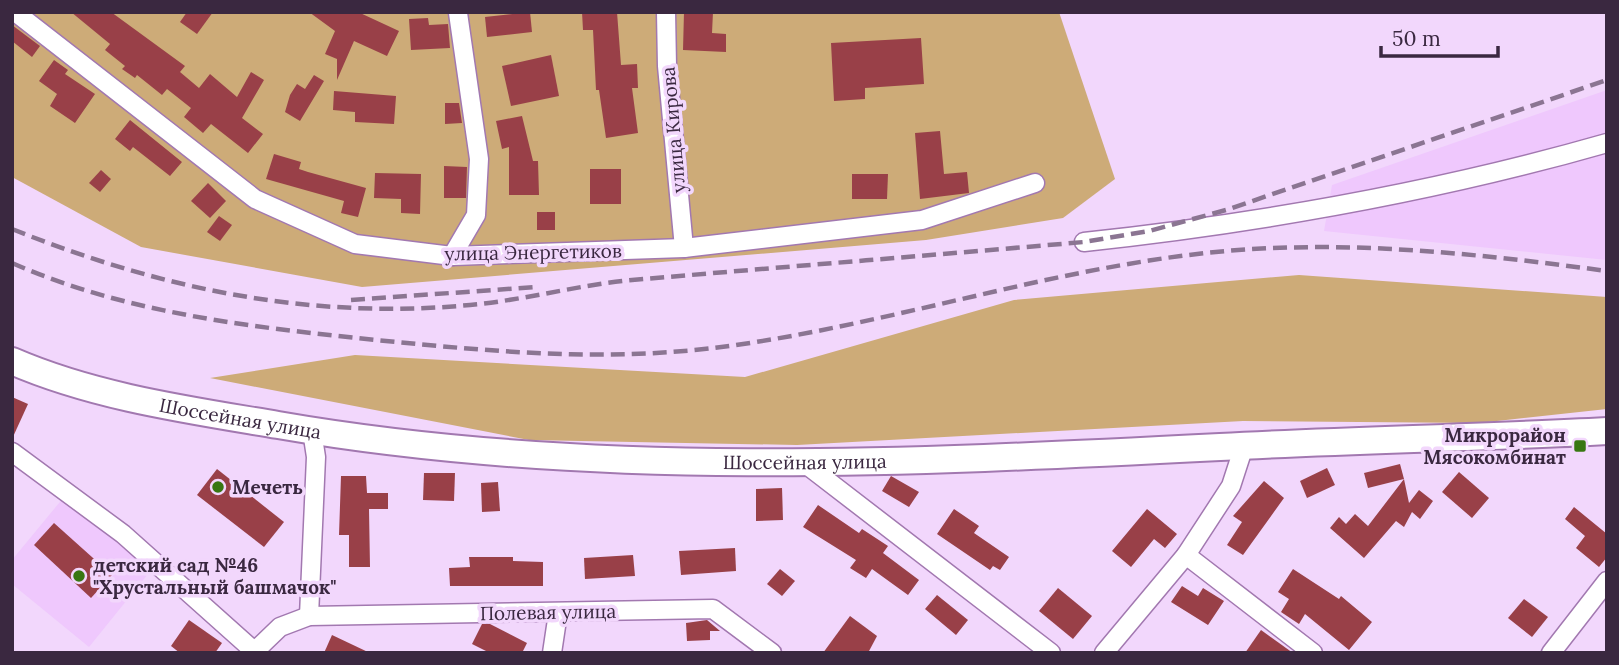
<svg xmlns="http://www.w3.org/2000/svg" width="1619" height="665" viewBox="0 0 1619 665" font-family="Lora,serif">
  <rect width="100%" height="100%" fill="#f2d7fc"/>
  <g fill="#efc8fd">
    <path d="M1607,90V260L1324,231L1332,185Z"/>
    <path d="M64,497L152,569L89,647L12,584V560Z"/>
  </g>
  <g fill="#cdab78">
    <path d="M12,12H1059L1115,179L1063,218L926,240L362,287L141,247L12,177Z"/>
    <path d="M1299,275L1607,297V409L1479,423L1243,421L797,445L529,440L210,378L355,355L745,377L1014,300Z"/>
  </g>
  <g fill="#994048">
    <path d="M71,12H111L185,66L180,72L199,88L210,74L237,97L251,72L264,80L242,118L263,134L248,153L211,124L203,133L184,117L191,108L167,89L162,95L137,75L135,78L122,69L125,66L105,50L110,44Z"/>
    <path d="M187,12H213L197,34L180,22Z"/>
    <path d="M309,12H358L399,31L387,56L354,41L337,80V59L325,54L335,31Z"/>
    <path d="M530,12L532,32L487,37L485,17Z"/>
    <path d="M582,12H617L621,65L637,64L638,88H632L638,133L606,138L599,90H596L593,30H583Z"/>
    <path d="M684,12H713L712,33L726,34V52L683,50Z"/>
    <path d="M428,18L429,25L448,24L450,48L411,50L409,19Z"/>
    <path d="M12,25L40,46L32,57L12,41Z"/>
    <path d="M921,38L924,84L865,88V99L834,101L831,43Z"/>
    <path d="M551,55L559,96L511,106L502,66Z"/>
    <path d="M54,60L68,70L65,74L95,94L75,123L50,106L57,94L39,81Z"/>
    <path d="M314,75L324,81L300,121L285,112L290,95L297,84L305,89Z"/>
    <path d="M334,91L396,96L394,124L355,122V112L333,110Z"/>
    <path d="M445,103H459L462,123L445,124Z"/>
    <path d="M522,116L533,161H538L539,195H509V147L502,149L496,121Z"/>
    <path d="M130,120L182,162L170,176L133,147L130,151L115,139Z"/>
    <path d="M940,131L944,174L967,172L969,193L920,199L915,133Z"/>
    <path d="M274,154L301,162L299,169L308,172L366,188L358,217L341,213L344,201L266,179Z"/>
    <path d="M444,166L467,167L466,198H444Z"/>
    <rect x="590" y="169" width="31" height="35"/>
    <path d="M101,170L111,179L100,192L89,183Z"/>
    <path d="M375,173L421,174L420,214L401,213V199L374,198Z"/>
    <path d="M852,174H888L887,199H852Z"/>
    <path d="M208,183L226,201L210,218L191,201Z"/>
    <rect x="537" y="212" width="18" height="18"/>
    <path d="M219,216L232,225L220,241L207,232Z"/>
    <path d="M12,397L28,404L12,439Z"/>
    <path d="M1400,464L1404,479L1368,488L1364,473Z"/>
    <path d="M1327,468L1335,485L1307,498L1300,481Z"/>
    <path d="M217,469L284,522L264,547L197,495Z"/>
    <path d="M1459,472L1489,498L1472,518L1442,492Z"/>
    <path d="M424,473H455L454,501L423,500Z"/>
    <path d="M341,476H366L367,493H388V509H369L370,567H349V535H339Z"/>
    <path d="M891,476L919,492L909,507L882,491Z"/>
    <path d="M1404,479L1409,503L1419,490L1433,501L1420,519L1412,512L1404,527L1396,521L1364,558L1330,528L1339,517L1346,524L1355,514L1368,526Z"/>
    <path d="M1264,481L1284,498L1243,555L1227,545L1242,522L1233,516Z"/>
    <path d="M498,482L500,511L482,512L481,483Z"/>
    <path d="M782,488L783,520L756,521V489Z"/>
    <path d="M818,505L859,533L862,529L888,546L883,553L919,580L908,595L872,569L866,578L850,568L856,560L803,527Z"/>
    <path d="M1574,507L1607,534V557L1599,567L1576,548L1585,536L1565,519Z"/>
    <path d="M954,509L979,526L974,533L1009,557L1000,570L993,566L990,570L937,534Z"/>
    <path d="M1147,509L1177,534L1165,548L1154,539L1131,567L1112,551Z"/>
    <path d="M54,523L112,575L91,598L34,545Z"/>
    <path d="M735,548L736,571L681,575L679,551Z"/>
    <path d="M633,555L635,576L585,579L584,558Z"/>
    <path d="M469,557H513V561L543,562V586H450L449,568L470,567Z"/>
    <path d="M780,569L795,581L782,596L767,584Z"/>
    <path d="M1293,569L1339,599L1341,596L1372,622L1349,650L1305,614L1299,624L1281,612L1289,599L1278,592Z"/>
    <path d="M1182,586L1198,596L1203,588L1224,601L1208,625L1171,602Z"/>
    <path d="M1058,588L1092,616L1073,639L1039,611Z"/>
    <path d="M937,595L968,620L956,635L925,609Z"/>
    <path d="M1524,599L1548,617L1532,637L1508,618Z"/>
    <path d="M850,616L877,636L868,653H823Z"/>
    <path d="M189,620L222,643L215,653H180L171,646Z"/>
    <path d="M707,620L720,631H710V640L687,641L686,623Z"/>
    <path d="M482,624H490L527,643L522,653H490L472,644Z"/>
    <path d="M1261,630L1293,653H1245Z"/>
    <path d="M332,635L370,653H324Z"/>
  </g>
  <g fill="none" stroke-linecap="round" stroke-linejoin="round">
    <g stroke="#a278b0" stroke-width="21">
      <g id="street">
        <path d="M15,12L255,199L355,244L452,256L684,248L922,220L1035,183"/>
        <path d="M666,12L667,66L684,248"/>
        <path d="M1084,242C1260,223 1436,192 1607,143"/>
        <path d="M452,256L476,215L479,159L458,13"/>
        <path d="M12,452L123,534L254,651"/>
        <path d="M803,462L1051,653"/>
        <path d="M1186,555L1313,653"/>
        <path d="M309,616L316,457L312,431"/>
        <path d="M253,653L280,627L309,616L713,609L772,653"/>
        <path d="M552,653L558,613"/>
        <path d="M1104,653L1186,555L1231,486L1244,446"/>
        <path d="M1551,653L1607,581"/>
      </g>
    </g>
    <g stroke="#a278b0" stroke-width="30">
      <g id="secondary">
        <path id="s1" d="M12,361C95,397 189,410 278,425C590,479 906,463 1220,447C1349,440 1478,438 1607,431"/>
      </g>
    </g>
    <use href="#street" stroke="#fff" stroke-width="18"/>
    <use href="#secondary" stroke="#fff" stroke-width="26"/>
    <g stroke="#8b7592" stroke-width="4.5" stroke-dasharray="14 7" stroke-linecap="butt">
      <path d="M12,229C161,289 310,320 470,305C525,300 578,285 632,280C783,267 933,255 1084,242L1149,231L1226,210L1607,80"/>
      <path d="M12,263C128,314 252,327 376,340C508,353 624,364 756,342C914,317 1067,265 1226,251C1354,240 1480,254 1607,271"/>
      <path d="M351,300L536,287"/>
    </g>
  </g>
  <g fill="#387712" stroke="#f2d7fc" stroke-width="2.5">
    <rect x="1573" y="439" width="14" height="14" rx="3.5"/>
    <circle cx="218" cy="487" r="7"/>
    <circle cx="79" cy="576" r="7"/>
  </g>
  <g text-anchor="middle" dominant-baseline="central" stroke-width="7" stroke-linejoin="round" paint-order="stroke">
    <g font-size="19" fill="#3a2840" stroke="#f2d7fc">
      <text transform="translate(673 130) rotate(-95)">улица Кирова</text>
      <text transform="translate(533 252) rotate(-1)">улица Энергетиков</text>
      <text stroke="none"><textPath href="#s1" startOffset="236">Шоссейная улица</textPath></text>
      <text stroke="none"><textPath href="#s1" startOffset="803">Шоссейная улица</textPath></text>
      <text transform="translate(548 612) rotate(-1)">Полевая улица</text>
    </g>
    <g font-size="19" font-weight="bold" fill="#3a2840" stroke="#f2d7fc" text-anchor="start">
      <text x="1566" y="435" text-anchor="end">Микрорайон<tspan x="1566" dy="22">Мясокомбинат</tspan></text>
      <text x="232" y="487">Мечеть</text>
      <text x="93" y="565">детский сад №46<tspan x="93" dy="22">"Хрустальный башмачок"</tspan></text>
    </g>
  </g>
  <rect width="1619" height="665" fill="none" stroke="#3a2840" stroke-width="28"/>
  <path d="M1381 46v10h117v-10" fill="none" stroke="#3a2840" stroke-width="3.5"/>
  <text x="1392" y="46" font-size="21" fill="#3a2840" stroke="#f2d7fc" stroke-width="5" paint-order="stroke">50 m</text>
</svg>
